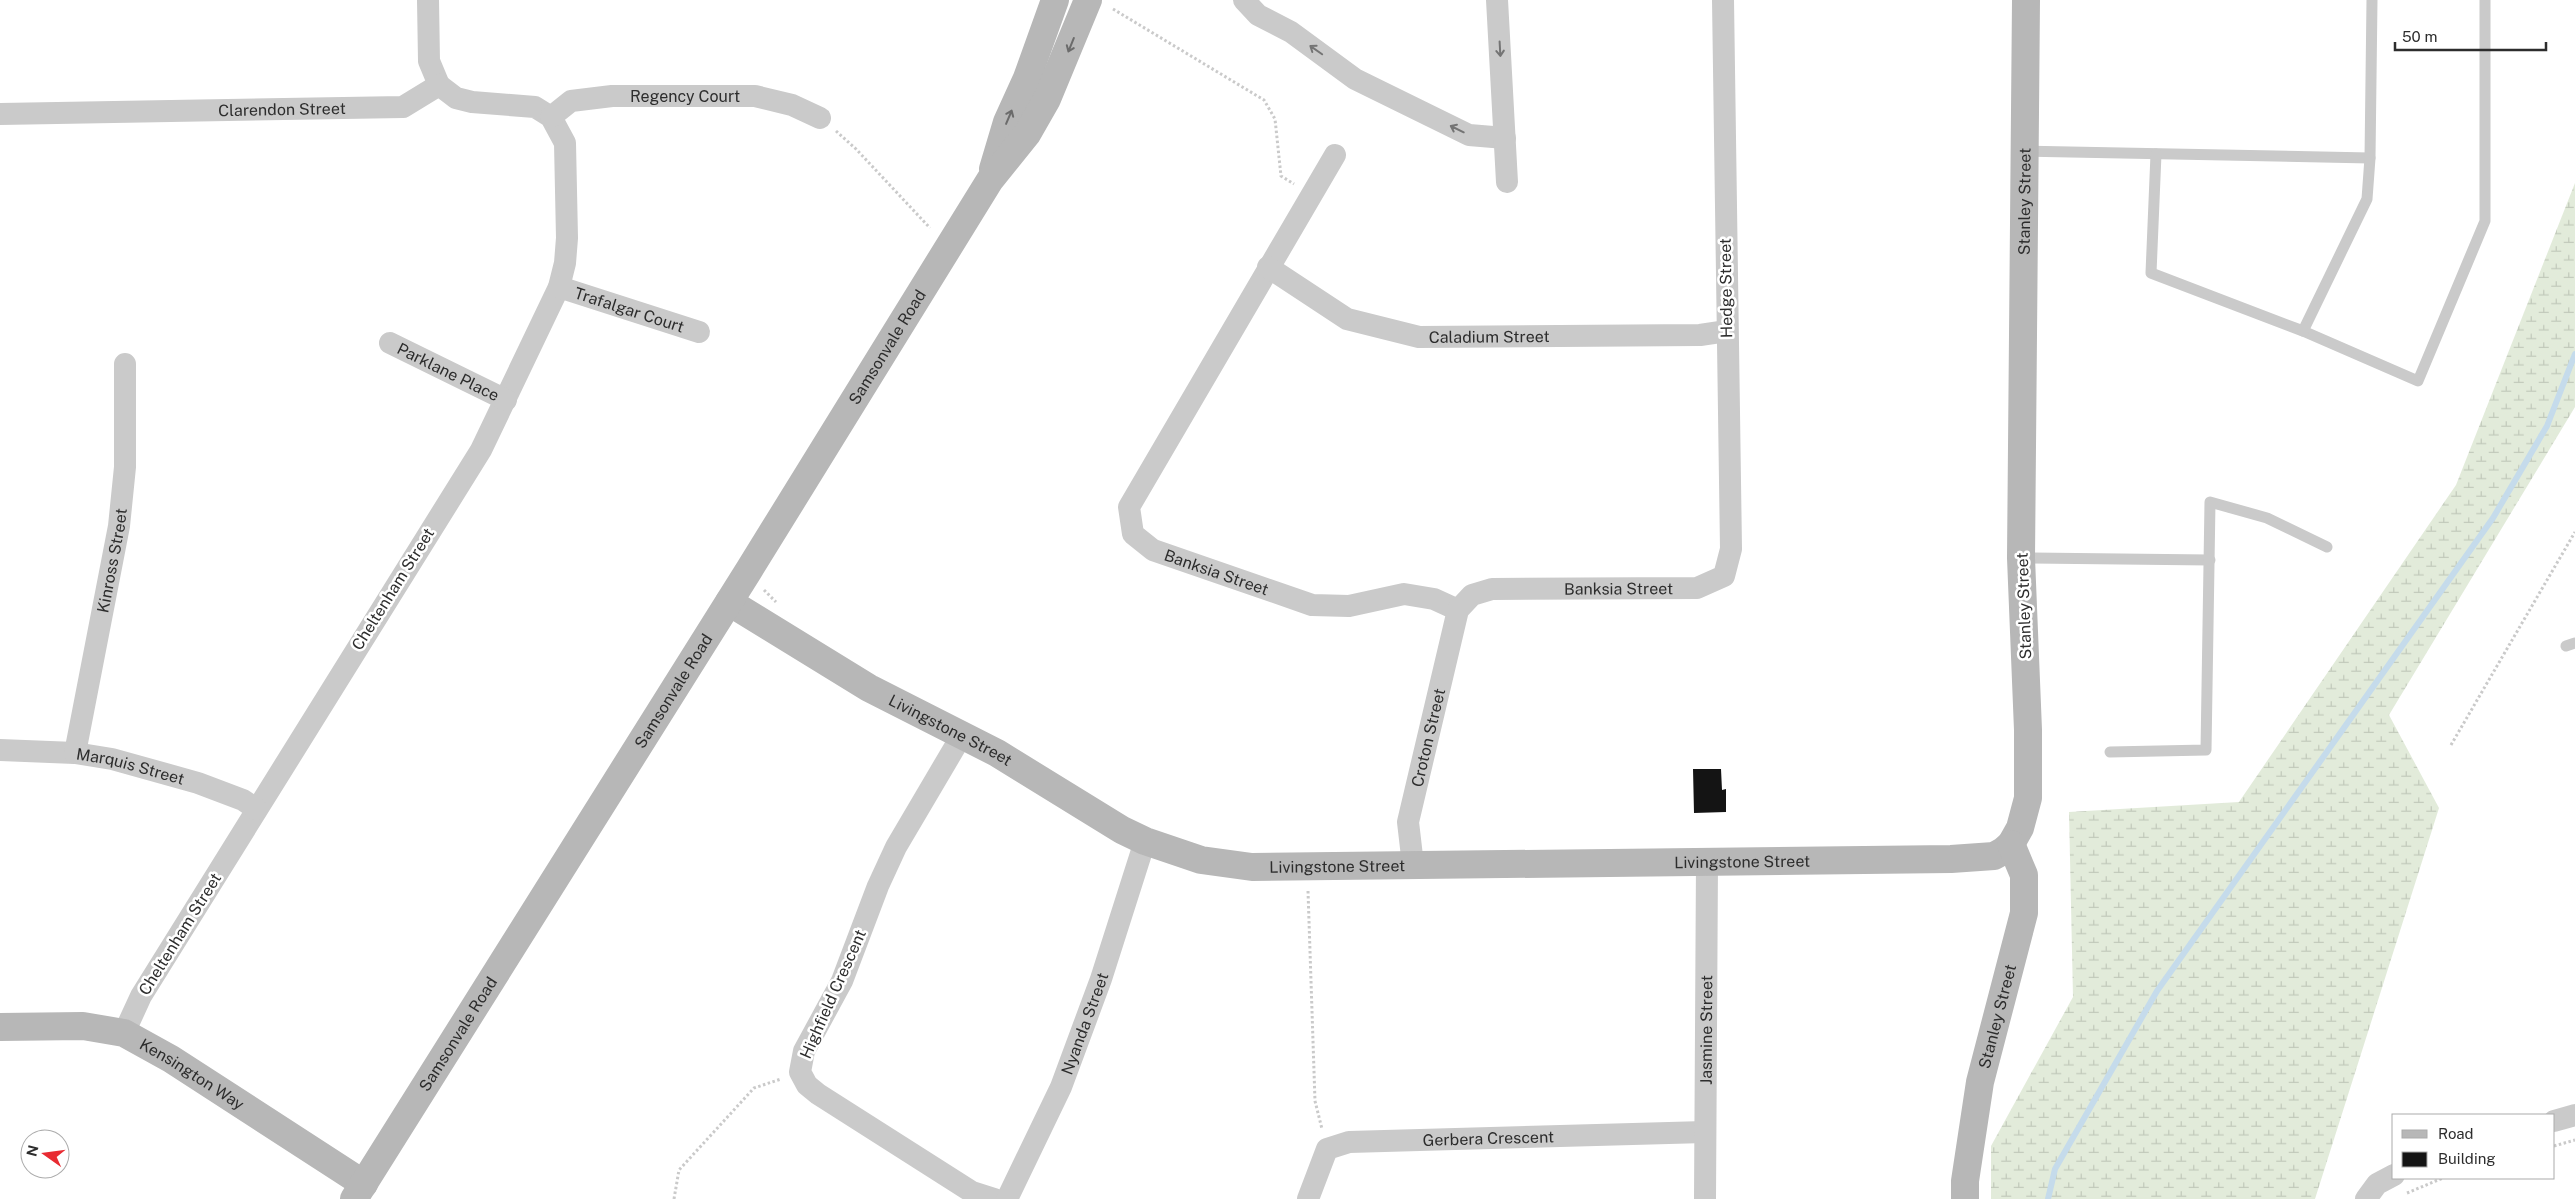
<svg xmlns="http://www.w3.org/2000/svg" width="2575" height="1199" viewBox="0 0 2575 1199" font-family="'Public Sans',sans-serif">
  <defs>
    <pattern id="wetland-marsh" width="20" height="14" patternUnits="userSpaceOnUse" patternTransform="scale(1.25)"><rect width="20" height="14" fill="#e2ebda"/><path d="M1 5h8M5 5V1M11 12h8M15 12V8" fill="none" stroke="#c2cabb"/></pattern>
  </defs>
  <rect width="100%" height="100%" fill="#fff"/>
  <path fill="url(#wetland-marsh)" d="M2575,183V407L2389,715L2439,808L2315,1199H1991V1146L2073,997L2069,812L2239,802L2456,485Z"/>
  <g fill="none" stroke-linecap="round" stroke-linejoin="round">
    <path stroke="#c5dbeb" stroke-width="6" d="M2048,1199L2055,1169L2157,991L2493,518L2547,426L2575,354"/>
  </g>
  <path fill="#141414" d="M1693,769H1721L1722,790L1726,789V812L1694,813Z"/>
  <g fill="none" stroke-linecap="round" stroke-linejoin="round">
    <g stroke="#cacaca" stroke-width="3" stroke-dasharray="2.5 2.5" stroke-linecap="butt">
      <path d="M1113,9L1264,100L1275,119L1281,176L1294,184"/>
      <path d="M836,131L856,149L930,228"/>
      <path d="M764,590L776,602"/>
      <path d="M2451,745L2575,532"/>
      <path d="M1308,891L1315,1101L1322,1129"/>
      <path d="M2554,1146L2575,1140"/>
      <path d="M2407,1193L2443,1178"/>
      <path d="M674,1199L679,1170L754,1088L781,1079"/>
    </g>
    <g stroke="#cacaca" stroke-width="11">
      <path d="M2025,151L2370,158"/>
      <path d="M2156,154L2151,273L2303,331L2418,381L2485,221V0"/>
      <path d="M2303,331L2367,199L2370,158L2372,0"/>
      <path d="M2021,558L2210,560"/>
      <path d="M2566,646L2575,643"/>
      <path d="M2110,752L2206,750L2210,502L2267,518L2327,547"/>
    </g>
    <g stroke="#cacaca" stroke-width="22">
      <path d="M428,0L429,61L439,85"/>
      <path d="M1244,0L1258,15L1291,32L1355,79L1469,135L1505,138"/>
      <path d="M1497,0L1507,182"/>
      <path id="s1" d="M0,114L403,107L439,85L456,98L472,102L535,107L551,117L565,143L567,238L565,263L559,287L481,450L141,996L124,1033"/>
      <path id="s2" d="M551,117L571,101L612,96H755L792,105L820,118"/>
      <path id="s3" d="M1335,155L1129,507L1133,534L1153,550L1312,605L1349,606L1404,594L1434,599L1458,610"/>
      <path id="s4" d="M1268,267L1347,319L1419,337L1700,335L1727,331"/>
      <path id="s5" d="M559,287L699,332"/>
      <path id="s6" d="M390,343L506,400"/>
      <path d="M962,735L896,847L878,886L842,981L804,1051L800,1072L807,1085L818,1094L972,1192L994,1199"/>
      <path id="s7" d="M0,750L75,753L112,759L198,783L243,800L256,809"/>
      <path id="s8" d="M75,753L119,526L125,467V364"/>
      <path id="s9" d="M1413,865L1408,822L1458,610L1472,595L1492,589L1697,588L1724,576L1731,549L1723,0"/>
      <path d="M2554,1121L2575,1115"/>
      <path id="s10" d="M1007,1199L1061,1087L1101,979L1145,841"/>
      <path id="s11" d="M1308,1199L1327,1149L1349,1142L1705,1132"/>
      <path id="s12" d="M1705,1199L1707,862"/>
      <path d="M2366,1199L2377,1184L2394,1175"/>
    </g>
    <g stroke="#b7b7b7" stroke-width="28">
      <path d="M993,169L1007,122L1027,78L1055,0"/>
      <path id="s13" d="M729,602L869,688L997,753L1122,830L1145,841L1201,860L1252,867L1951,859L1994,856L2003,851L2011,844L2020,828L2028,798V730L2021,558L2026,0"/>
      <path id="s14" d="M0,1027L83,1026L124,1033L171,1059L364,1184"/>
      <path id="s15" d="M354,1199L749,570L990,180L1027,134L1047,99L1088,0"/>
      <path id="s16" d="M1965,1199V1181L1980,1082L2024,913V875L2011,844"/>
    </g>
  </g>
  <defs><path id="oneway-shaft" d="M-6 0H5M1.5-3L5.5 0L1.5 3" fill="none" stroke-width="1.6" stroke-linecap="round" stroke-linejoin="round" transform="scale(1.25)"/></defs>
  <g stroke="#6b6b6b">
    <use href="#oneway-shaft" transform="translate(1071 45) rotate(112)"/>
    <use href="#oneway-shaft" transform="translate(1009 117) rotate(-67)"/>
  </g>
  <g stroke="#747474">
    <use href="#oneway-shaft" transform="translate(1500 49) rotate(87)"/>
    <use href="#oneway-shaft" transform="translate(1316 50) rotate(-145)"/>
    <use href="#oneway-shaft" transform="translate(1457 129) rotate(-154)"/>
  </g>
  <g text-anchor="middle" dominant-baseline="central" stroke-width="5" stroke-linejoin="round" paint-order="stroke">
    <g font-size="16" fill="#2d2d2d" stroke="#fff">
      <text stroke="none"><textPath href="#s2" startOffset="140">Regency Court</textPath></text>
      <text stroke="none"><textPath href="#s1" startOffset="282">Clarendon Street</textPath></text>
      <text stroke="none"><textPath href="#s13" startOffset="2000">Stanley Street</textPath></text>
      <text transform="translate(1726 288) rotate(-91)">Hedge Street</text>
      <text stroke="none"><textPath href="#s5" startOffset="74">Trafalgar Court</textPath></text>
      <text stroke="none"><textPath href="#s4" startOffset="239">Caladium Street</textPath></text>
      <text stroke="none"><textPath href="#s15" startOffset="1005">Samsonvale Road</textPath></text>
      <text stroke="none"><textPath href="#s6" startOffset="65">Parklane Place</textPath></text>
      <text stroke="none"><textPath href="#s8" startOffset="196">Kinross Street</textPath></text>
      <text stroke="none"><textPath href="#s3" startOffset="528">Banksia Street</textPath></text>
      <text stroke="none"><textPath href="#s9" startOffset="429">Banksia Street</textPath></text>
      <text transform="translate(393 589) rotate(-58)">Cheltenham Street</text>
      <text transform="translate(2024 606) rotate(-92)">Stanley Street</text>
      <text stroke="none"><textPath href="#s15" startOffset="600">Samsonvale Road</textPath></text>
      <text stroke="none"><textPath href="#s13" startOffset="256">Livingstone Street</textPath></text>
      <text stroke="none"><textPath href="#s9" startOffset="130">Croton Street</textPath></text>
      <text stroke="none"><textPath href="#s7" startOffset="132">Marquis Street</textPath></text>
      <text stroke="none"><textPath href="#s13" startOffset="1081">Livingstone Street</textPath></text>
      <text stroke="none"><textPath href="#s13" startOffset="676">Livingstone Street</textPath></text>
      <text transform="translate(180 934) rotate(-58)">Cheltenham Street</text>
      <text transform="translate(833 994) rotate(-66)">Highfield Crescent</text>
      <text stroke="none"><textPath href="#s16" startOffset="186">Stanley Street</textPath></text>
      <text stroke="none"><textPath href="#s10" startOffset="192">Nyanda Street</textPath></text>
      <text stroke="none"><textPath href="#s12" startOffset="169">Jasmine Street</textPath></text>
      <text stroke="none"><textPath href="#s15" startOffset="195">Samsonvale Road</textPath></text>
      <text stroke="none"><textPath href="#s14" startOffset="204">Kensington Way</textPath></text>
      <text stroke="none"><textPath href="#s11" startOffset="216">Gerbera Crescent</textPath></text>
    </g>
  </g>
  <rect x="2392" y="1114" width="162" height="65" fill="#ffffff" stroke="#ababab"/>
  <rect x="2402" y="1130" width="25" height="8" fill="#b7b7b7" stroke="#ababab"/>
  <text x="2438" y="1139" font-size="15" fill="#2d2d2d">Road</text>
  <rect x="2402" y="1152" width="25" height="15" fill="#141414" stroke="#ababab"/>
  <text x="2438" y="1164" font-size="15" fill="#2d2d2d">Building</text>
  <g transform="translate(45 1154) rotate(284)"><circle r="24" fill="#ffffff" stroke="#ababab"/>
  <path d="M0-4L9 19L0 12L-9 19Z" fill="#e82b32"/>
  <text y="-8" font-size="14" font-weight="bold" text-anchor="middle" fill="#2d2d2d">N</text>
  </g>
  <path d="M2395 42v8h151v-8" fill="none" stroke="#2d2d2d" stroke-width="2.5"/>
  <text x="2402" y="42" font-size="15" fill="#2d2d2d" stroke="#ffffff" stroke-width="4" paint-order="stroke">50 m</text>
</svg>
